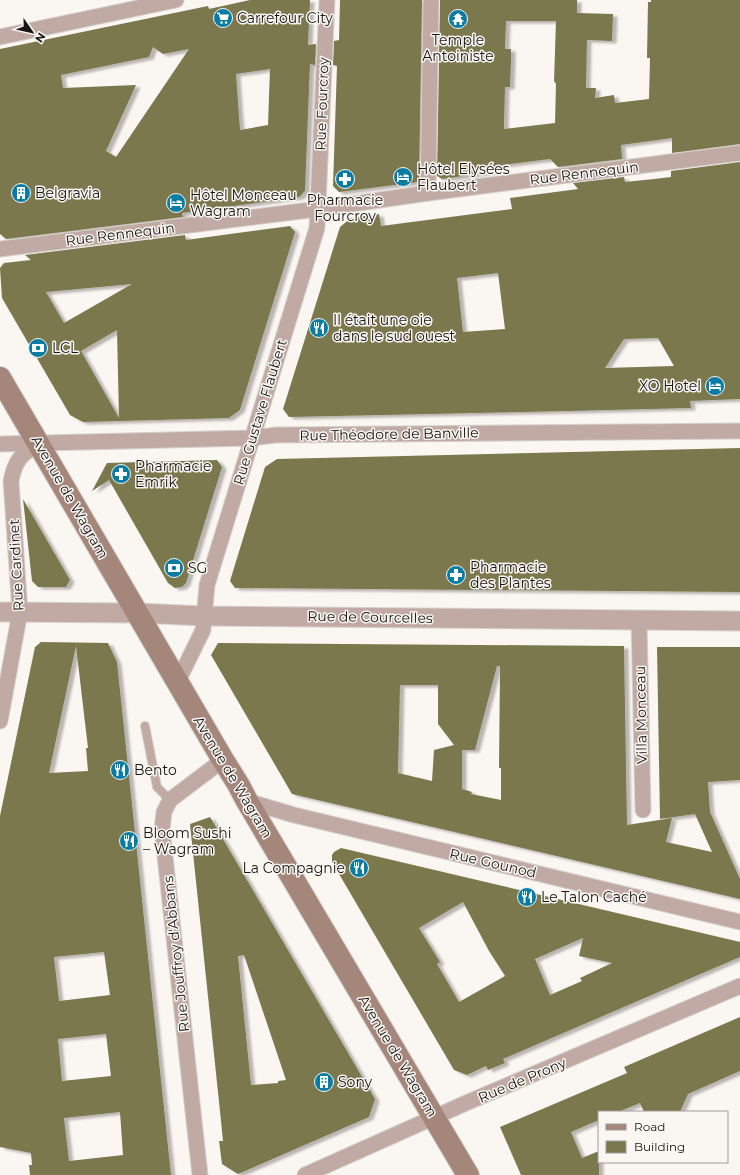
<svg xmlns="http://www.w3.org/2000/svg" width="740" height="1175" viewBox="0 0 740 1175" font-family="Montserrat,sans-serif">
  <defs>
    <filter id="shadow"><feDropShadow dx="4.5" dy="2.5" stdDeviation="1" flood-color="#0004"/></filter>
  </defs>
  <rect width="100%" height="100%" fill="#faf6f2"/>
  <g fill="#7b784d" fill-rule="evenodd" filter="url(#shadow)">
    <path d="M250,0H310L308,45L316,44L315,65L310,64L305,191L299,197L182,213L183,217L6,239L0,234V49L208,6L209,9ZM153,47L163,54L189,49L116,157L106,151L136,85L63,88L61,75L149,57ZM270,69L268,125L240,130L236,74Z"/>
    <path d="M340,0H422L419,180L418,182L339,192L333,186L337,66L333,65L334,41L339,40Z"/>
    <path d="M440,0H577V13L613,14L612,41L587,40L586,88H596L595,98L614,95L615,103L649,99L650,58H647L648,2H651V0H740V144L672,153V138L621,145L622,159L558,167L550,159L502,165L499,171L442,179L437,176ZM506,21H556L554,81L556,84L555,123L504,129L505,87H510L511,62V49H505Z"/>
    <path d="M740,162V399L690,401L691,408L568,411L289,417L283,409L340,227L351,218L379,214L381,226L512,209L510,198L578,189L573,183L624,177L625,182L654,179L671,177V171ZM498,273L505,329L463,332L457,278ZM658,338L674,366L605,368L624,339Z"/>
    <path d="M290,226L295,232L240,410L229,418L83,422L70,415L2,298L0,268L4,263L31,260L25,255L185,235L186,240ZM132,284L64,323L46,292ZM117,330L119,418L81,351Z"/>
    <path d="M740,448V592L235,588L230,581L265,467L277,459Z"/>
    <path d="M217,460L222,467L186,583L182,587L175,588L168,583L109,480L92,491L107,463Z"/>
    <path d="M23,499L70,580L66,587H38L32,581Z"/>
    <path d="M41,642L108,643L117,662L171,1175H30L29,1165H32L31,1153L0,1147V816L35,647ZM76,646L88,748H86L88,771L49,773ZM104,952L110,995L59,1001L54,957ZM106,1034L111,1076L62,1081L58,1039ZM120,1112L123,1155L69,1161L64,1118Z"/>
    <path d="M218,643L624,646L627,825L672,818L666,842L712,852L695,814L660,819L657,647H740V780L708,782L710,812L740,879V899L292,794L211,655ZM497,666H500L499,768H501V800L471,794L472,792L462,789V750H475ZM400,685H438V724L454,745L434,750L432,781L398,773Z"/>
    <path d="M210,817L375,1099L369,1117L238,1174L222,1164L219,1141H223L221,1121L190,824ZM244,955L286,1080L278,1081V1083L251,1085L238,956Z"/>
    <path d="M341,848L740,942V957L503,1059L505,1063L488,1070L486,1066L467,1075L454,1070L332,862V855L334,852ZM463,902L489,951L505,976L459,1002L437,964L440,962L419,928ZM583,938L579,956L612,963L580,978L582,981L550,995L535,959Z"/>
    <path d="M740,1017V1071L688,1094L680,1112H644L640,1103L618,1112H599V1120L571,1132L582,1158L599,1151V1175H521L500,1127L627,1073L624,1067Z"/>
  </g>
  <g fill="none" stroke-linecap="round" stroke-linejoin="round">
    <g stroke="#d6d2ce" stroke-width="10">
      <path id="service" d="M145,726L157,787L170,800"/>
    </g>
    <g stroke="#d6d2ce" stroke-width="17">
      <g id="minor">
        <path d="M0,37L176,0"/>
        <path d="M428,193L431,0"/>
        <path d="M0,249L318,209L428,193L740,153"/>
        <path d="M0,444L252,438L276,435L740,431"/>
        <path d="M639,620L643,810"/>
        <path d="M177,683L203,630L207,585L317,228L327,0"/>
        <path d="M0,721L20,612L11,481C15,460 21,455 38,443"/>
        <path d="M247,801L294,815L740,922"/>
        <path d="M200,1175L162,829L164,812L170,800L223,760"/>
        <path d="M305,1175L466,1103L740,986"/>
      </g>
    </g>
    <g stroke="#d6d2ce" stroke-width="21">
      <path id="tertiary" d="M0,612L138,613L204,616L740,621"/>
    </g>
    <g stroke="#d6d2ce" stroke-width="24">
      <path id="secondary" d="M0,378L223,760L238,784L247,801L468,1175"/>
    </g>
    <use href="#service" stroke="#c0aaa3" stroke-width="8"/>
    <use href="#minor" stroke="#c0aaa3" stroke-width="15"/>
    <use href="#tertiary" stroke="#c0aaa3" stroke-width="19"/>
    <use href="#secondary" stroke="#a5867a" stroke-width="22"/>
  </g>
  <defs>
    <g id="supermarket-disc" transform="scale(1)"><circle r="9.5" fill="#087ca4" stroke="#faf6f2"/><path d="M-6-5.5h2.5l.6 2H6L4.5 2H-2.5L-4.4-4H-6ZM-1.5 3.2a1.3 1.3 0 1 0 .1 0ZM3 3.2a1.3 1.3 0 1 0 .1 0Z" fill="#fff"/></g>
    <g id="temple-disc" transform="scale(1)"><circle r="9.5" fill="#087ca4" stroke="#faf6f2"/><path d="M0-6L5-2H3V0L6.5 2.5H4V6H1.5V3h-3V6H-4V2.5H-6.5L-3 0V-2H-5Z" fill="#fff"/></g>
    <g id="hotel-disc" transform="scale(1)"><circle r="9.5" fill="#087ca4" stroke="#faf6f2"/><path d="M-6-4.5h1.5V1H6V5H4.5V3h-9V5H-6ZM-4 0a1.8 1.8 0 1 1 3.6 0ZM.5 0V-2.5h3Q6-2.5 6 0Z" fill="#fff"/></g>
    <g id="pharmacy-disc" transform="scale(1)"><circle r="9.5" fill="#087ca4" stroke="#faf6f2"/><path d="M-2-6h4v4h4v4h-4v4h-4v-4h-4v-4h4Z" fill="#fff"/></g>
    <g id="building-disc" transform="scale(1)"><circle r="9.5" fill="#087ca4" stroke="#faf6f2"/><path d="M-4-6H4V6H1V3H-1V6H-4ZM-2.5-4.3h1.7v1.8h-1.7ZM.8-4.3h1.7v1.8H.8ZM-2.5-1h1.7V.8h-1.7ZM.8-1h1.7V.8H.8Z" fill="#fff"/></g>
    <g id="restaurant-disc" transform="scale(1)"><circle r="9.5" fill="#087ca4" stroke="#faf6f2"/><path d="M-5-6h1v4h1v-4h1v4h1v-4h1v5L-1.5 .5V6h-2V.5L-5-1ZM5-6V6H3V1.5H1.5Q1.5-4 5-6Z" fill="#fff"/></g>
    <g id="bank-disc" transform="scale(1)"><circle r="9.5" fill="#087ca4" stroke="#faf6f2"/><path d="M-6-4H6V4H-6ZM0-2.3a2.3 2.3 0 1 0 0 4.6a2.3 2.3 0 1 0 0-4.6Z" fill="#fff"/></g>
  </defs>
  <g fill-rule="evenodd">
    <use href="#supermarket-disc" x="223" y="18"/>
    <use href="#temple-disc" x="458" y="19"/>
    <use href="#hotel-disc" x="403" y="177"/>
    <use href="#pharmacy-disc" x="345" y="179"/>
    <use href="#building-disc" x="21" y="193"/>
    <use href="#hotel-disc" x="176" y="203"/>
    <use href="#restaurant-disc" x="319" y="328"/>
    <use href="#bank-disc" x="38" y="348"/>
    <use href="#hotel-disc" x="715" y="386"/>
    <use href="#pharmacy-disc" x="121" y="474"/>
    <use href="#bank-disc" x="174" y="568"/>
    <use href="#pharmacy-disc" x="456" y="575"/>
    <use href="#restaurant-disc" x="120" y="770"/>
    <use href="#restaurant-disc" x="129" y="841"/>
    <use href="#restaurant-disc" x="359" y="868"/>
    <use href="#restaurant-disc" x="527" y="897"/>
    <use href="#building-disc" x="324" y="1082"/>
  </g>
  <g text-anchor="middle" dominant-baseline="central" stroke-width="3" stroke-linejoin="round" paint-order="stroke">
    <g font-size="14" fill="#161513" stroke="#faf6f2" text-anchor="start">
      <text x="237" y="18">Carrefour City</text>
      <text x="458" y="40" text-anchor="middle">Temple<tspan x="458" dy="16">Antoiniste</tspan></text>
      <text x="417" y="169">Hôtel Elysées<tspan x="417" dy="16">Flaubert</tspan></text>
      <text x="35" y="193">Belgravia</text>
      <text x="190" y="195">Hôtel Monceau<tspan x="190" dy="16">Wagram</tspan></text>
      <text x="345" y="200" text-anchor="middle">Pharmacie<tspan x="345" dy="16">Fourcroy</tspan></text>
      <text x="333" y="320">Il était une oie<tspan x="333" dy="16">dans le sud ouest</tspan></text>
      <text x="52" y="348">LCL</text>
      <text x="701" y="386" text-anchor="end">XO Hotel</text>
      <text x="135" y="466">Pharmacie<tspan x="135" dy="16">Emrik</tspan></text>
      <text x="470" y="567">Pharmacie<tspan x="470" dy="16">des Plantes</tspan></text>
      <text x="188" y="568">SG</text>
      <text x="134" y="770">Bento</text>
      <text x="143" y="833">Bloom Sushi<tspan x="143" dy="16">– Wagram</tspan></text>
      <text x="345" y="868" text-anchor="end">La Compagnie</text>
      <text x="541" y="897">Le Talon Caché</text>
      <text x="338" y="1082">Sony</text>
    </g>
    <g font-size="14" fill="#161513" stroke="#faf6f2">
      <text transform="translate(322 104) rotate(-88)">Rue Fourcroy</text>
      <text transform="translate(584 173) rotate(-7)">Rue Rennequin</text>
      <text transform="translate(120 234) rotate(-7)">Rue Rennequin</text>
      <text transform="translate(260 412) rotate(-73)">Rue Gustave Flaubert</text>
      <text transform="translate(389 434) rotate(-1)">Rue Théodore de Banville</text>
      <text transform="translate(70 497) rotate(60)">Avenue de Wagram</text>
      <text transform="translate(16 565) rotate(-93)">Rue Cardinet</text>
      <text transform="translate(370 617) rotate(1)">Rue de Courcelles</text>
      <text transform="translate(641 715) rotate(-91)">Villa Monceau</text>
      <text transform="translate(233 777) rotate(59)">Avenue de Wagram</text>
      <text transform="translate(493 863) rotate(13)">Rue Gounod</text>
      <text transform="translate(176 954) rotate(-96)">Rue Jouffroy d'Abbans</text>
      <text transform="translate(398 1056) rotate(59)">Avenue de Wagram</text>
      <text transform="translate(522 1080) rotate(-23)">Rue de Prony</text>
    </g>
  </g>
  <rect x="598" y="1111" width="130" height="52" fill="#faf6f2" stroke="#9f9c99"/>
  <rect x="606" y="1124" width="20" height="6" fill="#a5867a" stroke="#9f9c99"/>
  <text x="634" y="1131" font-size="12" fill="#161513">Road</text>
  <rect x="606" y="1141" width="20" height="12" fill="#7b784d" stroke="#9f9c99"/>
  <text x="634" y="1151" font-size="12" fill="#161513">Building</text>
  <g transform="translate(32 32) rotate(124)" stroke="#faf6f2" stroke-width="3" paint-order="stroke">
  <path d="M0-3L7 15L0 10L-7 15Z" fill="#161513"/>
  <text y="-6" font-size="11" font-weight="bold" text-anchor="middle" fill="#161513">N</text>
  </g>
</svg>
